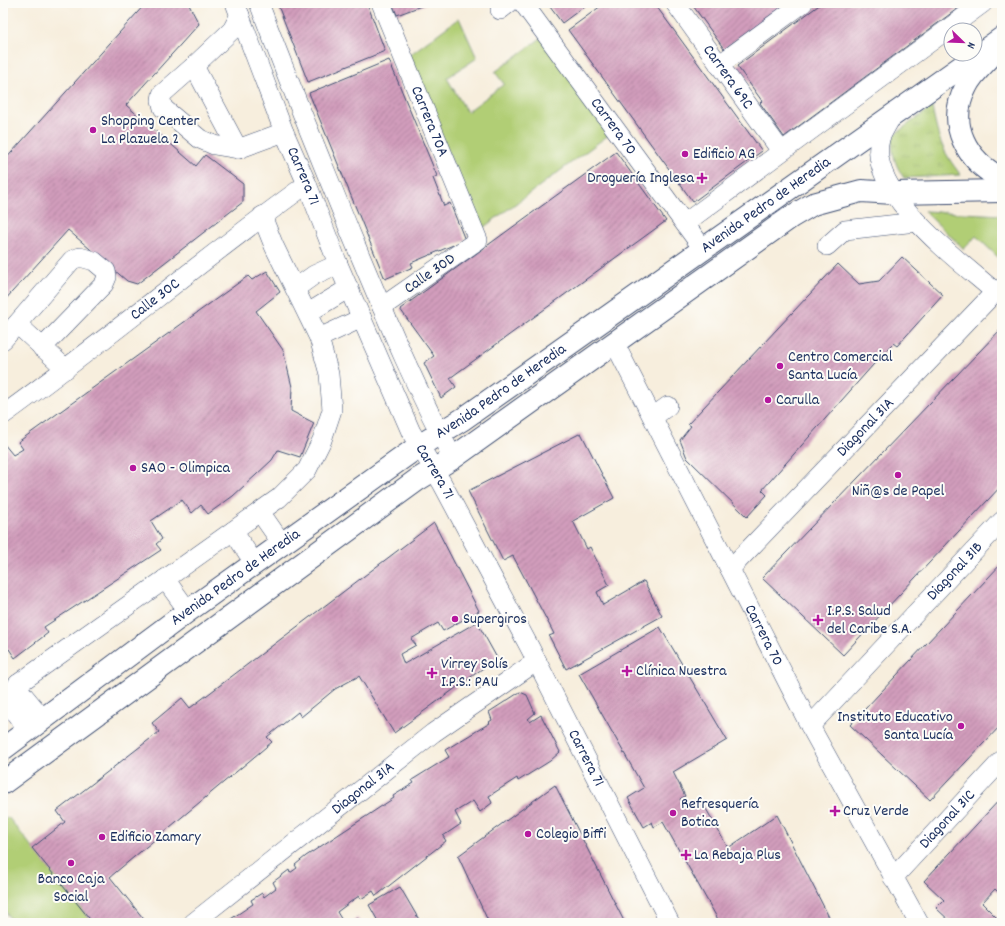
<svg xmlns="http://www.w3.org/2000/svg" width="1005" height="926" viewBox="0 0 1005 926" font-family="Dekko,sans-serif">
  <defs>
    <pattern id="grass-tufts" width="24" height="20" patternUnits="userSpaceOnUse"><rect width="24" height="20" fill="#b1ce75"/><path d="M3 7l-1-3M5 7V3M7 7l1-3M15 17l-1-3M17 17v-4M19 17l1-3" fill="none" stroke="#98b168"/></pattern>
    <pattern id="building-hatch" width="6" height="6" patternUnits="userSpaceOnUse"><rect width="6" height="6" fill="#d29dbc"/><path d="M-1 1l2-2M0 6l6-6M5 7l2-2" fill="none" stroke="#aa809c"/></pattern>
  </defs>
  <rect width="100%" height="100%" fill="#fdfcf7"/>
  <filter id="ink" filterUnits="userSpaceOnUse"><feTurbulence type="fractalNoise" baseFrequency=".025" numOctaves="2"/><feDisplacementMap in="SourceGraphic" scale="8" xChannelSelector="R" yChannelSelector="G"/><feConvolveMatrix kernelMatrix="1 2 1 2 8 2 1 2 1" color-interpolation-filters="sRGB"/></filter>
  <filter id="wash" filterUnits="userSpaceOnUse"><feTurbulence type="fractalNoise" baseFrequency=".012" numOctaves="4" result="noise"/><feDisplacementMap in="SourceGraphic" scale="16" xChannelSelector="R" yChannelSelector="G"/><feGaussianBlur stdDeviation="0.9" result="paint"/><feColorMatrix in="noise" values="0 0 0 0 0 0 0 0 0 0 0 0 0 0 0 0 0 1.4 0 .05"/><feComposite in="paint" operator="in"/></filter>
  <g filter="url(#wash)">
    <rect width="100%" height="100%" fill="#f7eedd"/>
    <path fill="url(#grass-tufts)" stroke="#667e6a" d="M932,107C937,135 942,152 961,175L904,178C894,164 892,153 892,136Z"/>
    <g fill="#b1ce75" stroke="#667e6a">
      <path d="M459,18L477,58L447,78L467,112L504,84L495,72L541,38L610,134L480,230L408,56Z"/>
      <path d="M924,211L1002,215V261L976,236L964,249Z"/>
      <path d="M8,817L93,923H12L3,906V821Z"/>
    </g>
    <g id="blocks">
      <g fill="url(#building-hatch)">
        <path d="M146,3H188L199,24L126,105L196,166L205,155L243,184V202L137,284L127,281L68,230L3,302V162Z"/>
        <path d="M277,3H367L385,51L308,82Z"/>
        <path d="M392,3H429L397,15Z"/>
        <path d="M547,3H589L562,23Z"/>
        <path d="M605,3H654L762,151L693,202L568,30Z"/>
        <path d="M691,3H787L724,49Z"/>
        <path d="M822,3H958L961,6L784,137L760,103L762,101L737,66Z"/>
        <path d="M389,60L437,176L433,178L444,206L450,203L465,240L411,263L413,267L385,279L309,93Z"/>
        <path d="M616,152L666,221L450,378L456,387L441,398L424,363L434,356L400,309Z"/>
        <path d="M902,257L943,295L897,346L893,343L889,347L762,490L767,495L747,517L687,458L680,440L691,426L688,424L838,264L859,284L879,281Z"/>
        <path d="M267,271L280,292L256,311L283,350L292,387L291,411L314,423L300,457L278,450L272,460L256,475L233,496L208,514L201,505L192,513L182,500L151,521L162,539L156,544L161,550L44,627L48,633L15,658L9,649L3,654V444H4L13,455L23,449L18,442L248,276L252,280Z"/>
        <path d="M1002,328V485L843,655L762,578Z"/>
        <path d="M581,433L614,498L573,521L587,549L590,547L609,585L597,592L603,605L644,581L662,616L566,669L549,636L554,634L551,628L513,556L503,561L468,491Z"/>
        <path d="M434,523L479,611L443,631L438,623L411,639L416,645L400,654L404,664L477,622L497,658L394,733L359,676L335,689L301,717L298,712L267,737L272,742L110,877L147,923H93L32,848L65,822L57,811L159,732L152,723L182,698L190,708Z"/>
        <path d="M1002,563V724L930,800L850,725Z"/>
        <path d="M660,627L727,740L673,772L685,796L680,799L685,808L700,798L728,848L777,815L832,923H720L663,822L654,827L652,822L644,827L628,798L644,788L579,674Z"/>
        <path d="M520,692L527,695L535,713L528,719L530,722L541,715L560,752L550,761L518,781L517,778L489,796L492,803L480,812L473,801L455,812L461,824L443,836L446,841L376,896L373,891L361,899L359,896L353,900L337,912L343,922L341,923H225L253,904L251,900L262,893L264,897L276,888L273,882L289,870L290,873L297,868L295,865L306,856L394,798L393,796L414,783L412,780L449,757L445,750L490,723L489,722L492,720L489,712Z"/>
        <path d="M555,785L625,923H489L458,856Z"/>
        <path d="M1002,797V896L995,889L982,903L1002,923H952L936,908L944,900L924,881Z"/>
        <path d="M400,887L421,923H379L369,905Z"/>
        <path d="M357,918L361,923H351Z"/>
      </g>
    </g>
  </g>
  <g filter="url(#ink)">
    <use href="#blocks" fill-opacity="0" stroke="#3c4c71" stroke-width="1"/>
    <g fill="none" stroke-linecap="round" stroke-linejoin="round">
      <g stroke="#3c4c71" stroke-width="20">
        <g id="minor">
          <path id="s1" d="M235,3L284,132L307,184L338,264L411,432L442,483L530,648L670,923"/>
          <path d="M259,3C288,81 320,157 351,234C383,310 414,386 453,458"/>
          <path id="s2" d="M381,3L478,240L382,307"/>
          <path id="s3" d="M523,3L704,250"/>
          <path id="s4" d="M675,3L781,151"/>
          <path d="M500,10L509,3"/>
          <path d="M240,15L232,30L194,66L238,149L284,132"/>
          <path d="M719,65L803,3"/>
          <path d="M194,66L162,94L161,100L163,108L200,139L214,145L238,149"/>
          <path d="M891,117C888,124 882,132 880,139C866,193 960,261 995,292"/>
          <path d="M685,223L983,3"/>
          <path d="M827,246L845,230L916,222"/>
          <path d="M296,288L314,275L338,264"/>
          <path d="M308,313L349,288"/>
          <path d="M17,324L66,369"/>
          <path d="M319,338L362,318"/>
          <path d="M3,340L72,260L80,257L94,261L106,271L107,277L104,284L42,348"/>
          <path id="s5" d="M615,344L810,726L919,923"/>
          <path id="s6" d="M3,415C107,340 204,258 307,184"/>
          <path d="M653,417L668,406"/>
          <path d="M260,512L283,545"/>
          <path d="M233,531L255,564"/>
          <path id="s7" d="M730,569L995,292L1002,288"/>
          <path d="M165,579L188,611"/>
          <path d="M18,684L8,697L9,704L28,731"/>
          <path d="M43,719L20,691L18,684L279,498L307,470L322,440L332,410L329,374L319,338L274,246L262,216"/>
          <path id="s8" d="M810,726L1002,521"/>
          <path id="s9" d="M893,878L1002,760"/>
          <path id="s10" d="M193,923L433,733L537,661"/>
        </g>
      </g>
      <g stroke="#3c4c71" stroke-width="24">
        <g id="highway">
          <path d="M992,55C983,65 971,75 966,87C946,125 967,161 1002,179"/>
          <path id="s11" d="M3,749L188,611L419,446L463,419L1002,38"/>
          <path d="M3,783L417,480L453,458L791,217L813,204L861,191L894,193L1002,191"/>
        </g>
      </g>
      <use href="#minor" stroke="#fff" stroke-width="19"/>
      <use href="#highway" stroke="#fff" stroke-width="22"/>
    </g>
  </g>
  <g fill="#b5179e" stroke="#fdfcf7" stroke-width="1.5">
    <circle cx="93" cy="130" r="4"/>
    <circle cx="685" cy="154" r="4"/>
    <path d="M700 172h4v4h4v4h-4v4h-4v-4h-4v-4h4z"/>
    <circle cx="780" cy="366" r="4"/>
    <circle cx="768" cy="400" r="4"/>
    <circle cx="133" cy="468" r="4"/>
    <circle cx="898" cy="475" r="4"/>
    <circle cx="455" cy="619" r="4"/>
    <path d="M816 614h4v4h4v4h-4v4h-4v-4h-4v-4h4z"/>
    <path d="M625 665h4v4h4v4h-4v4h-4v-4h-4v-4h4z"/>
    <path d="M430 667h4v4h4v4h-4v4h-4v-4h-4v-4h4z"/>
    <circle cx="961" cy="726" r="4"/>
    <path d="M833 805h4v4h4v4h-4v4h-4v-4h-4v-4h4z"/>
    <circle cx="673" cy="813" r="4"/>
    <circle cx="528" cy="834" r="4"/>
    <circle cx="102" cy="837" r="4"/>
    <path d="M684 849h4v4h4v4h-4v4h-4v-4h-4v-4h4z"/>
    <circle cx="71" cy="863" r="4"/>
  </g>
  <g text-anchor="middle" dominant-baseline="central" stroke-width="4" stroke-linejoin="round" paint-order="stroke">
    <g font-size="16" fill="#1b2f5e" stroke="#fdfcf7">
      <text stroke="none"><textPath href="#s4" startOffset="91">Carrera 69C</textPath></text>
      <text stroke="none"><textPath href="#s2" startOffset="128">Carrera 70A</textPath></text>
      <text stroke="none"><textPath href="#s3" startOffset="153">Carrera 70</textPath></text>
      <text stroke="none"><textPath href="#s1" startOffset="186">Carrera 71</textPath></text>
      <text stroke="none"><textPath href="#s11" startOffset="937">Avenida Pedro de Heredia</textPath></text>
      <text transform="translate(430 274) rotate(-35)">Calle 30D</text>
      <text stroke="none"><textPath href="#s6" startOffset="191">Calle 30C</textPath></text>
      <text stroke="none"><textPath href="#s11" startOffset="613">Avenida Pedro de Heredia</textPath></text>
      <text stroke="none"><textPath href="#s7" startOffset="196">Diagonal 31A</textPath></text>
      <text stroke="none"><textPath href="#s1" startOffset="510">Carrera 71</textPath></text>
      <text stroke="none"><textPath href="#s8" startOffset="212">Diagonal 31B</textPath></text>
      <text stroke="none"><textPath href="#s11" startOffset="289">Avenida Pedro de Heredia</textPath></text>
      <text stroke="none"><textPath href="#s5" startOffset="327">Carrera 70</textPath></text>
      <text stroke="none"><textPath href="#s1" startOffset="834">Carrera 71</textPath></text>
      <text stroke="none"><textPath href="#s10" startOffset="217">Diagonal 31A</textPath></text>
      <text stroke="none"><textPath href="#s9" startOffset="80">Diagonal 31C</textPath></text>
    </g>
    <g font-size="16" fill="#1b2f5e" stroke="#fdfcf7" text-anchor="start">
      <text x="101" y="121">Shopping Center<tspan x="101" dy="18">La Plazuela 2</tspan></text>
      <text x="693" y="154">Edificio AG</text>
      <text x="694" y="178" text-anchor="end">Droguería Inglesa</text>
      <text x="788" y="357">Centro Comercial<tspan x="788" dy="18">Santa Lucía</tspan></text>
      <text x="776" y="400">Carulla</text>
      <text x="141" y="468">SAO - Olimpica</text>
      <text x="898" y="491" text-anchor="middle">Niñ@s de Papel</text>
      <text x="827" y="611">I.P.S. Salud<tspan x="827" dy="18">del Caribe S.A.</tspan></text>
      <text x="463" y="619">Supergiros</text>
      <text x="441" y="664">Virrey Solís<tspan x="441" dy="18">I.P.S.: PAU</tspan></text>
      <text x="636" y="671">Clínica Nuestra</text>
      <text x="953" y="717" text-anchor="end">Instituto Educativo<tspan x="953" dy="18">Santa Lucía</tspan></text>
      <text x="681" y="804">Refresquería<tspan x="681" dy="18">Botica</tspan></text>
      <text x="843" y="811">Cruz Verde</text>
      <text x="536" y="834">Colegio Biffi</text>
      <text x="110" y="837">Edificio Zamary</text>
      <text x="694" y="855">La Rebaja Plus</text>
      <text x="71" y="879" text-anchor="middle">Banco Caja<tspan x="71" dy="18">Social</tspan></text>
    </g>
  </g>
  <rect width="1005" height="926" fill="none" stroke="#fdfcf7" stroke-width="16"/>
  <g transform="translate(963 42) rotate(113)"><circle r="19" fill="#fdfcf7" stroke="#a3aaba"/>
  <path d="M0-3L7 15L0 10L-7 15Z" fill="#b5179e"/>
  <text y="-6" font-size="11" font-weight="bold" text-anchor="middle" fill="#1b2f5e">N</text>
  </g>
</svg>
